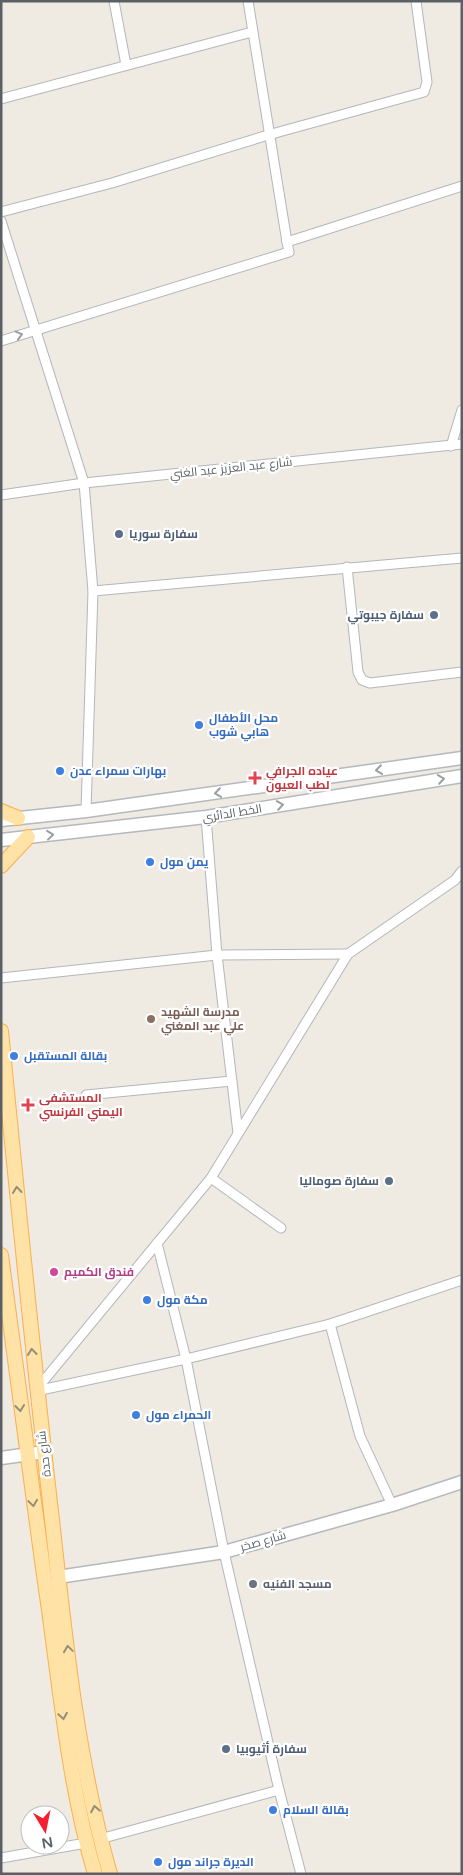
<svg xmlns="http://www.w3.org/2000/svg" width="463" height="1875" viewBox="0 0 463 1875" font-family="'Varela Round',Cairo,sans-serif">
  <rect width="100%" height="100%" fill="#efeae2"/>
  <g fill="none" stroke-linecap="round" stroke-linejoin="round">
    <g stroke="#b3b7bb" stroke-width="11">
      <g id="street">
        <path d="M114,1L126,65"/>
        <path d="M248,1L287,242"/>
        <path d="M1,99L252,32"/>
        <path d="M1,212L112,183L268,135L424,92L427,82L416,1"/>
        <path d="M1,221L84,483L93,591L86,811"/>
        <path d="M1,341L289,252L287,242L462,186"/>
        <path d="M451,446L462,410"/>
        <path d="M1,495L84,483L462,444"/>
        <path d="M347,567L358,672L362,680L370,683L462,672"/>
        <path d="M93,591L462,558"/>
        <path d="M206,817L217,955L238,1133"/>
        <path d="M1,978L217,955L348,954"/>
        <path d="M86,1095L232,1081"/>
        <path d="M211,1178L281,1228"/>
        <path d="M157,1243L186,1359L224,1552L279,1790L301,1874"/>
        <path d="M330,1324L360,1436L392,1505"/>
        <path d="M36,1390L211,1178L348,954L455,880L462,871"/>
        <path d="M36,1391L186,1359L330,1324L462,1280"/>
        <path d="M100,1839L279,1790"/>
        <path d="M1,1858L86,1843"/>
      </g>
    </g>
    <g stroke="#b4b9be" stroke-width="15">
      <g id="secondary">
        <path d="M1,820L86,811L462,758"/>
        <path d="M1,840L206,817L462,776"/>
        <path d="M1,1458L44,1452"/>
        <path d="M58,1577L224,1552L392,1505L462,1482"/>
      </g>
    </g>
    <g stroke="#feae4c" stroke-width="16">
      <g id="primary">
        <path d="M1,811L18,818"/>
        <path d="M1,866L28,837"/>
        <path d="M1,1031C17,1194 33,1357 52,1520C65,1638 77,1759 110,1874"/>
        <path d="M1,1255C16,1374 32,1492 49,1610C61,1698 70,1789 95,1874"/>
      </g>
    </g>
    <use href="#street" stroke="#fff" stroke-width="9"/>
    <use href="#secondary" stroke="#fff" stroke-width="12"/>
    <use href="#primary" stroke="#ffe2a6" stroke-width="14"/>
  </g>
  <defs><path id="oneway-chevron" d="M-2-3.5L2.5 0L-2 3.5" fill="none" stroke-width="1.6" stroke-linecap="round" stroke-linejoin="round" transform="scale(1.25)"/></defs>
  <g stroke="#9ca0a2">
    <use href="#oneway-chevron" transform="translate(19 335) rotate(-16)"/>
    <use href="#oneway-chevron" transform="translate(379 770) rotate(172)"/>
    <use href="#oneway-chevron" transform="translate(441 779) rotate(-9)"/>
    <use href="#oneway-chevron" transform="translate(218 793) rotate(172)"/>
    <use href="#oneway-chevron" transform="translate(280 805) rotate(-9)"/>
    <use href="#oneway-chevron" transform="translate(50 835) rotate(-6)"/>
  </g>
  <g stroke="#948e7b">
    <use href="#oneway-chevron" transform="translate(17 1190) rotate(-96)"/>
    <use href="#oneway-chevron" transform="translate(32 1352) rotate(-96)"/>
    <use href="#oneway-chevron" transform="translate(20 1408) rotate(83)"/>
    <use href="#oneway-chevron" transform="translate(33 1503) rotate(82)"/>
    <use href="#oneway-chevron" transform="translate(68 1649) rotate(-98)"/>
    <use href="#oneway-chevron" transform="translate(63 1716) rotate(81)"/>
    <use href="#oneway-chevron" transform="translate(95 1809) rotate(-101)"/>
  </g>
  <g fill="#5c6f8a" stroke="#fff" stroke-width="2">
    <circle cx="119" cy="534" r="5"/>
    <circle cx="434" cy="615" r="5"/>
    <circle cx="389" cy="1181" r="5"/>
    <circle cx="226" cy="1749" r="5"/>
  </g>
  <g fill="#3f7fe0" stroke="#fff" stroke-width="2">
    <circle cx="199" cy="725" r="5"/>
    <circle cx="60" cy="771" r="5"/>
    <circle cx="150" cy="862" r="5"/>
    <circle cx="14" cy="1056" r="5"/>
    <circle cx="147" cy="1300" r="5"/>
    <circle cx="136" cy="1415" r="5"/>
    <circle cx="273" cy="1810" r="5"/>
    <circle cx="158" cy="1862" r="5"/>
  </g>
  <g fill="#e0444e" stroke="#fff" stroke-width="2">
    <path d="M252.5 770.5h5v5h5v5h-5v5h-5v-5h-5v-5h5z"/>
    <path d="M25.5 1097.5h5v5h5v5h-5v5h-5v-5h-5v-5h5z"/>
  </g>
  <circle fill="#8d6e63" stroke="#fff" stroke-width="2" cx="151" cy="1019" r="5"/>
  <circle fill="#d1479c" stroke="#fff" stroke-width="2" cx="54" cy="1272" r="5"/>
  <circle fill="#6b7280" stroke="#fff" stroke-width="2" cx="253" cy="1584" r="5"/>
  <g text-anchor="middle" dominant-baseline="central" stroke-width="4.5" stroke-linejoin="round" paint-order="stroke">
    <g font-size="12" fill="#5a6064" stroke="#fff">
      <text transform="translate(231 468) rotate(-6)">شارع عبد العزيز عبد الغني</text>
      <text transform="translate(232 813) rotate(-9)">الخط الدائري</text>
      <text transform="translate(44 1454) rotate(-97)">شارع حدة</text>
      <text transform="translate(263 1541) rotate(-16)">شارع صخر</text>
    </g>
    <g font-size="12" font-weight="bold" fill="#4e5e75" stroke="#fff" text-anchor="start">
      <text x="129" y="534">سفارة سوريا</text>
      <text x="424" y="615" text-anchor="end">سفارة جيبوتي</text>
      <text x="379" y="1181" text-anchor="end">سفارة صوماليا</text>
      <text x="236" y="1749">سفارة أثيوبيا</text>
    </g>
    <g font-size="12" font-weight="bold" fill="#366cbe" stroke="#fff" text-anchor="start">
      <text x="209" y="718">محل الأطفال<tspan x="209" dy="14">هابي شوب</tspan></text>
      <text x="70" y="771">بهارات سمراء عدن</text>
      <text x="160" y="862">يمن مول</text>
      <text x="24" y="1056">بقالة المستقبل</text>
      <text x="157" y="1300">مكة مول</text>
      <text x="146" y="1415">الحمراء مول</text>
      <text x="283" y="1810">بقالة السلام</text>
      <text x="168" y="1862">الديرة جراند مول</text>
    </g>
    <g font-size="12" font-weight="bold" fill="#be3a42" stroke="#fff" text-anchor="start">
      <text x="266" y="771">عياده الجرافي<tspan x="266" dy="14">لطب العيون</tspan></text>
      <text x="39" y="1098">المستشفى<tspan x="39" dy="14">اليمني الفرنسي</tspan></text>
    </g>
    <g font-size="12" font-weight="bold" fill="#785e54" stroke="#fff" text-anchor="start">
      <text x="161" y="1012">مدرسة الشهيد<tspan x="161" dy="14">علي عبد المغني</tspan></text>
    </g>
    <g font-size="12" font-weight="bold" fill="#b23c85" stroke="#fff" text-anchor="start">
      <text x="64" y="1272">فندق الكميم</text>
    </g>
    <g font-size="12" font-weight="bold" fill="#5b616d" stroke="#fff" text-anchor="start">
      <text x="263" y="1584">مسجد الفنيه</text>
    </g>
  </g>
  <rect width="463" height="1875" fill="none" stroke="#5a6064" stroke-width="5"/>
  <g transform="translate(45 1830) rotate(170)"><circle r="24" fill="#ffffff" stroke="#bdbfc1"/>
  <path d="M0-4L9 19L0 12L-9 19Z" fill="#f81e31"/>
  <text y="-8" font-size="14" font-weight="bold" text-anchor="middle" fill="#5a6064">N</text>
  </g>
</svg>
